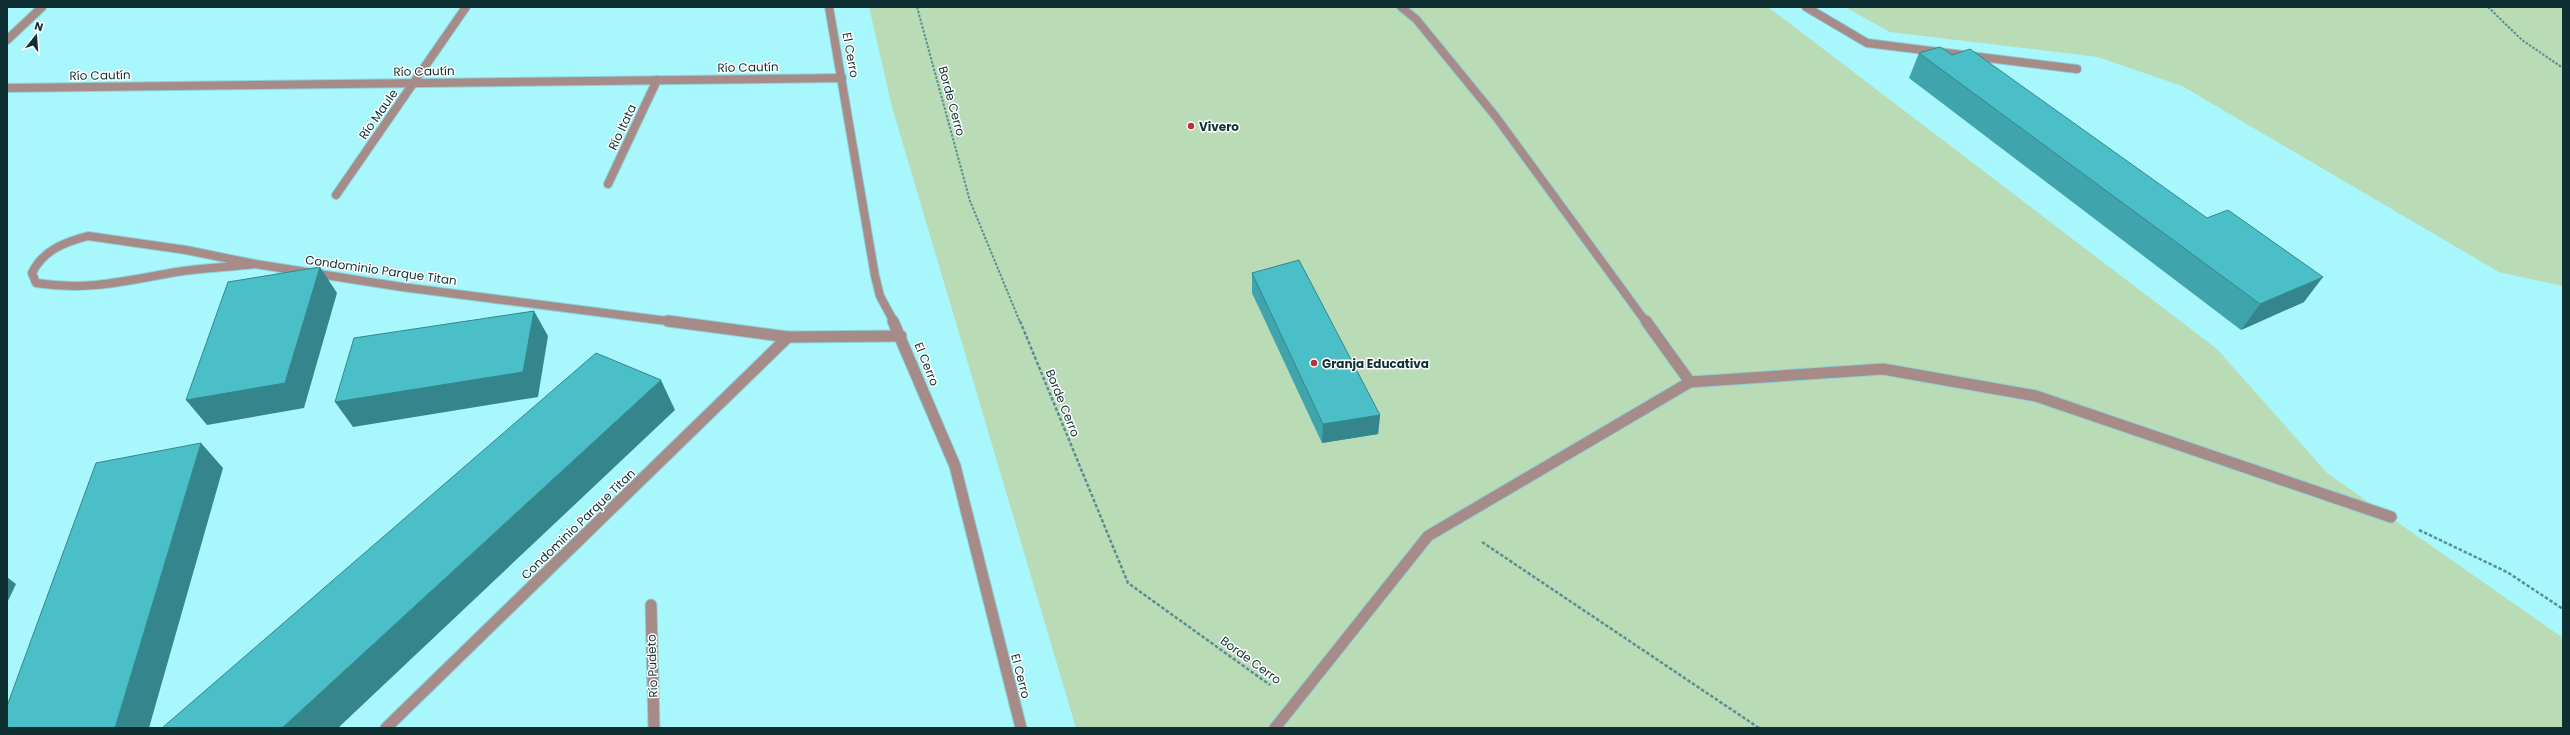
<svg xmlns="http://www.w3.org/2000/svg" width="2570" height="735" viewBox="0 0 2570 735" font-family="Poppins,sans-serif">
  <rect width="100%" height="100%" fill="#a8f7fd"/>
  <g fill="#b9dbb5">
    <path d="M869,7H1768L2217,349L2327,473L2563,638V728H1076L892,107Z"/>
    <path d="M1845,7H2563V286L2499,272L2182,86L2098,57L1890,32Z"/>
  </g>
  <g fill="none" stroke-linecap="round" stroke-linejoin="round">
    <g stroke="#8cd3d9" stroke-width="10">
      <g id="minor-far1">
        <path d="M829,7L875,276L880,296L894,322"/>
        <path d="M1401,7L1416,19L1496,117L1646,322"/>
        <path d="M1806,7L1867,43L2077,69"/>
        <path d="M7,40L42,7"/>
        <path d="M7,88L842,78"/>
        <path d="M608,184L657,80"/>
        <path d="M336,195L466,7"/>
        <path d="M88,236L186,250L255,264C229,267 202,268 176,272C125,281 88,291 36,283L32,273C43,250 65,242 88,236Z"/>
        <path d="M255,264L402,287L675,322"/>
      </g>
    </g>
    <g stroke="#8cd3d9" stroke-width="13">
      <g id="minor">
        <path d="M668,321L788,337L901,336"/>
        <path d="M893,321L955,466L1021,728"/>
        <path d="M1646,321L1690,382"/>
        <path d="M651,605L654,728"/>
        <path d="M386,728L788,337"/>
        <path d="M1275,728L1428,536L1690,382L1883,369L2036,396L2391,517"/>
      </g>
    </g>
    <g stroke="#588f93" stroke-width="2" stroke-dasharray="2.5 1.5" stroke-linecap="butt">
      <path d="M917,7L970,201L1020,322"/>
      <path d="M2488,7L2522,40L2563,68"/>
    </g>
    <g stroke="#588f93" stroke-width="2.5" stroke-dasharray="3.5 2" stroke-linecap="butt">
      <path d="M1020,321L1128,583L1270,685"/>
      <path d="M2419,530L2507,572L2563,609"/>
      <path d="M1482,542L1759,728"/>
    </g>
    <use href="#minor-far1" stroke="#a78b89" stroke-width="8"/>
    <use href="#minor" stroke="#a78b89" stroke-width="11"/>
  </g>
  <g fill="#40a4ac">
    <path d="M1919,53L2304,302L2241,330L1909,78Z"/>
    <path d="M1252,273L1380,415L1378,434L1322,443L1252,293Z"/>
  </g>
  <g fill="#34868c">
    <path d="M320,267L337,293L304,408L207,425L186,400Z"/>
    <path d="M2323,277L2304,302L2241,330L2260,304Z"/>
    <path d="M534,311L548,336L538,397L353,427L335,402Z"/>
    <path d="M661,380L675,410L338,728H282Z"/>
    <path d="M1380,415L1378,434L1322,443L1323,424Z"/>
    <path d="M201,443L223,468L149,728H115Z"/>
    <path d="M7,577L16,584L7,603Z"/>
  </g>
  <g fill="#4bbfc8" stroke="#34868c">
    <path d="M1940,47L1952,55L1970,49L2207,218L2228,210L2323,277L2260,304L1919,53Z"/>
    <path d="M1299,260L1380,415L1323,424L1252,273Z"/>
    <path d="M320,267L285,383L186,400L228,282Z"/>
    <path d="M534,311L523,372L335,402L354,338Z"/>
    <path d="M596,353L661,380L282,728H162Z"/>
    <path d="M201,443L115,728H7V706L96,463Z"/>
  </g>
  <g fill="#c0303a" stroke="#fff" stroke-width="1.5">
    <circle cx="1191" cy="126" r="4"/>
    <circle cx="1314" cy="363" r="4"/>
  </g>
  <g text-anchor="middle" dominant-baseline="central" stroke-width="3" stroke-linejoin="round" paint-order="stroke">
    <g font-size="12" fill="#0f3033" stroke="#fff">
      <text transform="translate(851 55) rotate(80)">El Cerro</text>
      <text transform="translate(748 67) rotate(-1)">Río Cautín</text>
      <text transform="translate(424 71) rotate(-1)">Río Cautín</text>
      <text transform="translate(100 75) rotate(-1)">Río Cautín</text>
      <text transform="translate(952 101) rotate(75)">Borde Cerro</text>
      <text transform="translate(378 114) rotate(-55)">Río Maule</text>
      <text transform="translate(622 127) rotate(-65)">Río Itata</text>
      <text transform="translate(381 270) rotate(8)">Condominio Parque Titan</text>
      <text transform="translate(927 364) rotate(68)">El Cerro</text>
      <text transform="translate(1063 403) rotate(68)">Borde Cerro</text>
      <text transform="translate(578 524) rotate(-44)">Condominio Parque Titan</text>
      <text transform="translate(1251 660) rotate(36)">Borde Cerro</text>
      <text transform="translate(652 666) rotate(-92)">Río Pudeto</text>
      <text transform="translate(1021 676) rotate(76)">El Cerro</text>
    </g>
    <g font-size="12" font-weight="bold" fill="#0f3033" stroke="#fff" text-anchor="start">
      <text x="1199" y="126">Vivero</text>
      <text x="1322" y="363">Granja Educativa</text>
    </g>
  </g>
  <rect width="2570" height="735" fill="none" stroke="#0f3033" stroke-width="16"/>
  <g transform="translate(36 36) rotate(17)" stroke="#ffffff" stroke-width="3" paint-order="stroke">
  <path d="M0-3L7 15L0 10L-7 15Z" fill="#0f3033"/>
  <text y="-6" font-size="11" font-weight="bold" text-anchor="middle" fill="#0f3033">N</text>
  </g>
</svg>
